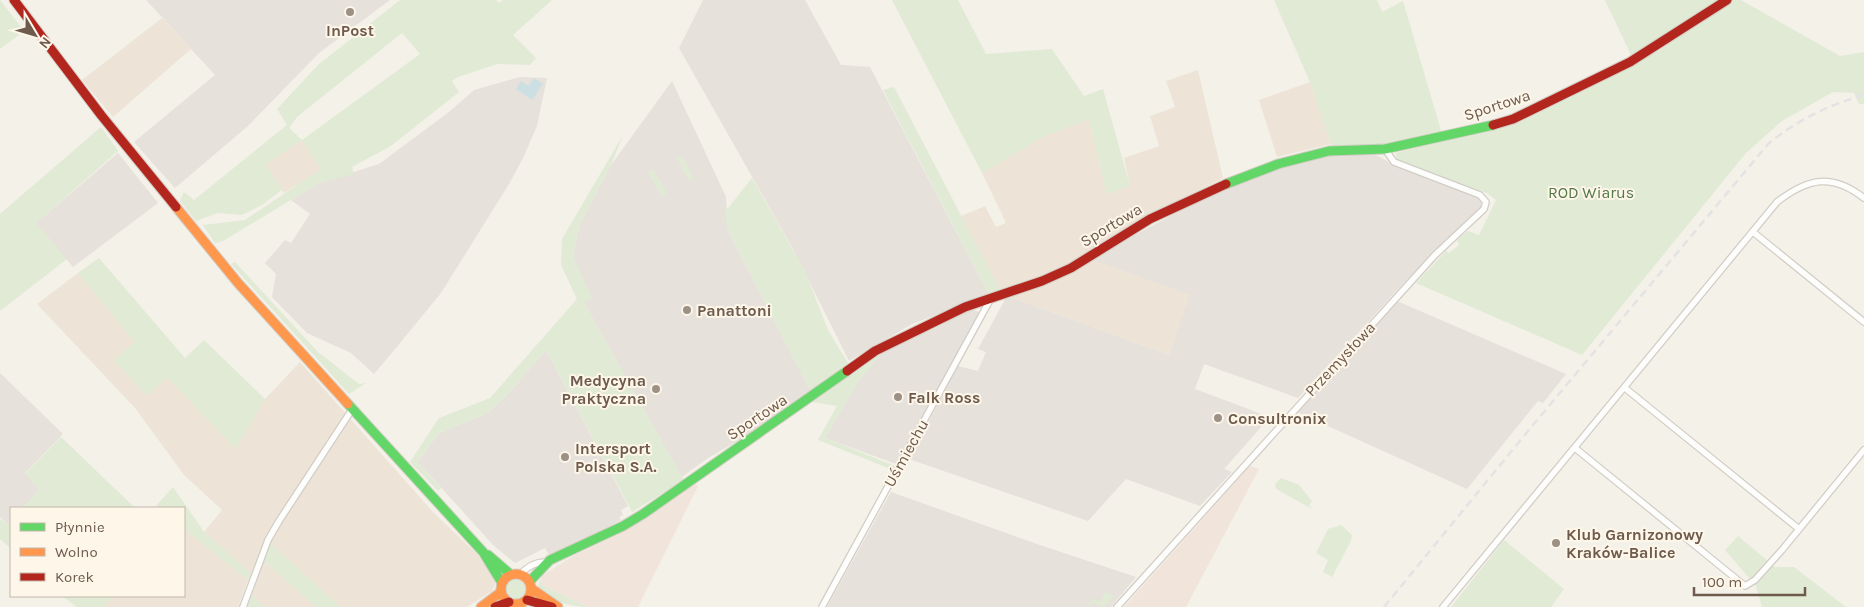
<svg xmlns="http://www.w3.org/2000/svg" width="1864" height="607" viewBox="0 0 1864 607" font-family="Karla,sans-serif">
  <rect width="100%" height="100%" fill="#f4f1e9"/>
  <g fill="#ede4d7">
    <path d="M162,18L191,49L113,117L82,80Z"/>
    <path d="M1198,70L1223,178L1124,230L1129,238L1092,259L1191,295L1169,355L1007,296L1004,298L961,216L985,206L996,227L1006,223L982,173L1040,138L1089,119L1107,194L1130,186L1124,158L1159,146L1150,116L1175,107L1166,81Z"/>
    <path d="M1310,82L1331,144L1277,157L1259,100Z"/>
    <path d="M302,140L322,169L284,193L266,164Z"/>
    <path d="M78,273L135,342L114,360L167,377L236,448L265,399L300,362L433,512L478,555L493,576L495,584L492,591L467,607H340L266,540L252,574L204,532L222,510L184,475L135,408L37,304Z"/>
    <path d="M184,529L248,580L238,607H104L113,596H184Z"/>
    <path d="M263,560L316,607H265L252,595Z"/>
  </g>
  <g fill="#f1e4da">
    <path d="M1250,466L1259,469L1186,607H1124Z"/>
    <path d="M693,483L698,486L638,607H588L541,585L542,576L573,556L618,535Z"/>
  </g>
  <g fill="#e6e1da">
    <path d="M146,0H390L319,53L248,126L175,188L134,142L215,75Z"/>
    <path d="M703,0H805L841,65L870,67L989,295L912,324L849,361L793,249L679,48Z"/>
    <path d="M520,77L547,78L537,126L523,158L509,184L441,293L400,343L374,374L351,353L307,333L272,297L276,274L265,263L285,240L291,243L310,214L291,200L319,183L379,164L449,112L474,90Z"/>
    <path d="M672,81L726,197L728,231L811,392L760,428L708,458L682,477L584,303L573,256L580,224L611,165Z"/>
    <path d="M1371,152L1392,164L1476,195L1481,201V207L1402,285L1298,398L1204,364L1195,389L1270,417L1224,469L1232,472L1200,506L1126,479L1088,521L909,459L958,366L978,371L986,352L978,349L1007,296L1169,355L1190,295L1091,259L1222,188L1287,163L1330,153Z"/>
    <path d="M118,153L158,203L73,267L36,223Z"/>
    <path d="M1397,301L1566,374L1543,403L1538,401L1467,489L1297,412Z"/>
    <path d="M972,309L981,313L896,464L825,438L858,382L886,348L936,328L947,322L948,317Z"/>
    <path d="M546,350L628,506L621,510L623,515L619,517L621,520L550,556L545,548L515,563L493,545L418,462L439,433L488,413L510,392Z"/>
    <path d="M0,373L63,434L25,473L39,490L22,508H11V520L7,524L0,517Z"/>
    <path d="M891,492L1037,544L1136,577L1111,607H827Z"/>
  </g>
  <g fill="#e0ead5" fill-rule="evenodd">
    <path d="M0,0L24,31L0,49Z"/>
    <path d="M400,0H496L499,3L503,0H552L513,35L536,58L530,65L497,64L458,77L452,81L459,92L391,146L352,167L354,174L319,183L223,241L215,243L203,225L245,220L321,169L302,140L266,164L282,190L262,205L242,215L217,213L196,221L180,201L184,192L194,200L287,125L277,109L318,65ZM402,33L420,54L302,140L289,128L297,117Z"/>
    <path d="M892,0H958L986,54L1052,49L1084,96L1103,89L1130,186L1107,194L1089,119L1043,137L982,173Z"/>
    <path d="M1274,0H1377L1382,12L1403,1L1442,134L1389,144L1332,147L1310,82Z"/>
    <path d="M1605,0H1722L1632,57Z"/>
    <path d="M1732,0H1741L1840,56L1864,52V104H1859L1854,93L1833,92L1782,121L1746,153L1582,355L1416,283L1446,251L1449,253L1459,245L1457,240L1468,231L1479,235L1496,200L1487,193L1400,162L1396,158V153L1525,118L1546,108L1660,50Z"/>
    <path d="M894,87L1000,290L989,295L883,90Z"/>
    <path d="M101,127L118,151L36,223L67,259L0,311V214Z"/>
    <path d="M623,135L611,165L580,224L573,256L592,298L584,303L684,480L632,512L546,350L510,392L488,413L439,433L418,462L441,488L438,491L410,462L439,418L490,398L577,299L561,265L562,239Z"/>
    <path d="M678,156L684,159L694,179L689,181L676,157Z"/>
    <path d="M653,169L667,193L661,196L648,172Z"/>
    <path d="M752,178L805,271L828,330L848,363L845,368L811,392L728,231L725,212Z"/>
    <path d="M99,258L185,358L204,340L265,399L236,449L167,377L147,396L114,360L135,342L78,273Z"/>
    <path d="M235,262L318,352L359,384L366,383L349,394L231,264Z"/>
    <path d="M886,348L858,382L825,438L895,466L893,470L818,440L837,406L812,402Z"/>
    <path d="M61,437L135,508H22L39,490L25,474Z"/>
    <path d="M1281,478L1299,485L1312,501L1309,505L1312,509L1276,489L1275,484Z"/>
    <path d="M173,487L204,532L252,574L248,580L184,529V508H159L156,506Z"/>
    <path d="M0,519L7,524L11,520V549L0,539Z"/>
    <path d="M1341,525L1352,535L1351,541L1332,577L1323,572L1328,560L1316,553L1328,529Z"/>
    <path d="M1738,536L1775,567H1794L1846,607H1762L1756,586L1725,550Z"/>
    <path d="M1504,540L1564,589L1551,607H1451Z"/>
    <path d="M270,543L340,607H316L263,560Z"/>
    <path d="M542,576L541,585L588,607C571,607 549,601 538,586Z"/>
    <circle cx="516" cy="589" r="11"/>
    <path d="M1104,592L1114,596L1104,607L1092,603L1090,606L1088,605L1092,598L1101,602Z"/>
    <path d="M252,595L265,607H247Z"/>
    <path d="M62,596H113L104,607H77Z"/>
  </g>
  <path fill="#cce0e3" d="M534,78L543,84L532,100L516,89L521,81L528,86Z"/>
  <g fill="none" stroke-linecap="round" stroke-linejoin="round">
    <g stroke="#d2cdc6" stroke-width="8">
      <g id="street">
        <path d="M1753,232L1864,322"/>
        <path d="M1625,388L1799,529"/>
        <path d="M1575,448L1745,586L1755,580L1782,550L1864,450"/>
        <path d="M520,574C528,567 536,561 547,562"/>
        <path d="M243,607L268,540L279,521L353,408"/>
        <path d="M822,607L990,300"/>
        <path d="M1117,607L1435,255L1484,209L1486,202L1480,195L1394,162L1385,149"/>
        <path d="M1443,607L1777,202C1808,178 1832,173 1864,198"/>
      </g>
    </g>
    <g stroke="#d3cdc6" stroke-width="11">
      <g id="fast">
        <path d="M1226,184L1278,164L1329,151L1385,149L1493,125"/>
        <path d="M348,404L483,552L502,583"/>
        <path d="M488,555L510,574"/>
        <path d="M530,581L550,560L623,526L643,514L847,371"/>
      </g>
    </g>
    <g stroke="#d3cdc6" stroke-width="11">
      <g id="slow">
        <path d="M176,207L238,283L348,404"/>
        <circle cx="516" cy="589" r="15"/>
        <path d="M532,589L558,607"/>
        <path d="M481,607L501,592"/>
      </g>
    </g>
    <g stroke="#d3cdc6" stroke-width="11">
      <g id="jam">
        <path d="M14,0L101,115L176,207"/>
        <path d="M1493,125L1513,119L1630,62L1727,0"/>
        <path d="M847,371L875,351L965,307L1042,281L1071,268L1150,219L1226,184"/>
        <path d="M527,600L552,607"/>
        <path d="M495,607L509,602"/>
      </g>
    </g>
    <use href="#street" stroke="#fdfdfc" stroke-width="5.5"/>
    <use href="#fast" stroke="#63d668" stroke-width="9"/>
    <use href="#slow" stroke="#ff974d" stroke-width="9"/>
    <use href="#jam" stroke="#b3261e" stroke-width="9"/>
    <path stroke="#e4e2e3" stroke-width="2.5" stroke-dasharray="8 5" stroke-linecap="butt" d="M1384,607L1528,431L1769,143C1798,120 1828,105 1864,95"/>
  </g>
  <g fill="#9d9084" stroke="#fdf6e9" stroke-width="2">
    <circle cx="350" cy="12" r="5"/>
    <circle cx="687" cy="310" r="5"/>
    <circle cx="656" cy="389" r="5"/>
    <circle cx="898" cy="397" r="5"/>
    <circle cx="1218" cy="418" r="5"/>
    <circle cx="565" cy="457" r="5"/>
    <circle cx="1556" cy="543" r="5"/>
  </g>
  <g text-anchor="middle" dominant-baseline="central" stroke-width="4" stroke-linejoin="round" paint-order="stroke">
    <g font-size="16" font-weight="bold" fill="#6e5b4d" stroke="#fdf6e9" text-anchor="start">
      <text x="350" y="30" text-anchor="middle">InPost</text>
      <text x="697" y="310">Panattoni</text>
      <text x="646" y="380" text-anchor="end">Medycyna<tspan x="646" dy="18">Praktyczna</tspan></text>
      <text x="908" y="397">Falk Ross</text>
      <text x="1228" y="418">Consultronix</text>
      <text x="575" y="448">Intersport<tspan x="575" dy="18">Polska S.A.</tspan></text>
      <text x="1566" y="534">Klub Garnizonowy<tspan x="1566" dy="18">Kraków-Balice</tspan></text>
    </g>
    <g font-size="16" fill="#6e5b4d" stroke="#fdf6e9">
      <text transform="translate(1497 105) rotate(-18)">Sportowa</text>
      <text transform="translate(1111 225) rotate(-31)">Sportowa</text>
      <text transform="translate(1340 359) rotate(-47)">Przemysłowa</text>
      <text transform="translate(757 417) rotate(-34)">Sportowa</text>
      <text transform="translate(906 453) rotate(-61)">Uśmiechu</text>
    </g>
    <g font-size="16" fill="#547949" stroke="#fdf6e9">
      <text x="1591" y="192">ROD Wiarus</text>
    </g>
  </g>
  <rect x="10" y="507" width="175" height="90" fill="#fdf6e9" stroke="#c4b8ab"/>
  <rect x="20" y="523" width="25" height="8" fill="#63d668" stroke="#c4b8ab"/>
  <text x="55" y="532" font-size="15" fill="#6e5b4d">Płynnie</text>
  <rect x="20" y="548" width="25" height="8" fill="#ff974d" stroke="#c4b8ab"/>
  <text x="55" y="557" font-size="15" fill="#6e5b4d">Wolno</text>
  <rect x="20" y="573" width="25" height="8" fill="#b3261e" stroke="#c4b8ab"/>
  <text x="55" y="582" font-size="15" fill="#6e5b4d">Korek</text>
  <g transform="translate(35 35) rotate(128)" stroke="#fdf6e9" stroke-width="4" paint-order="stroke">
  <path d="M0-4L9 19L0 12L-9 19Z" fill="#6e5b4d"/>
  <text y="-8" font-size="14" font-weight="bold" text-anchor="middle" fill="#6e5b4d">N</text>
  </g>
  <path d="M1694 587v8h111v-8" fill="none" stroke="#6e5b4d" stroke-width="2.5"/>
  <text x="1702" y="587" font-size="15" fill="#6e5b4d" stroke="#fdf6e9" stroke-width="4" paint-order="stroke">100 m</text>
</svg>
